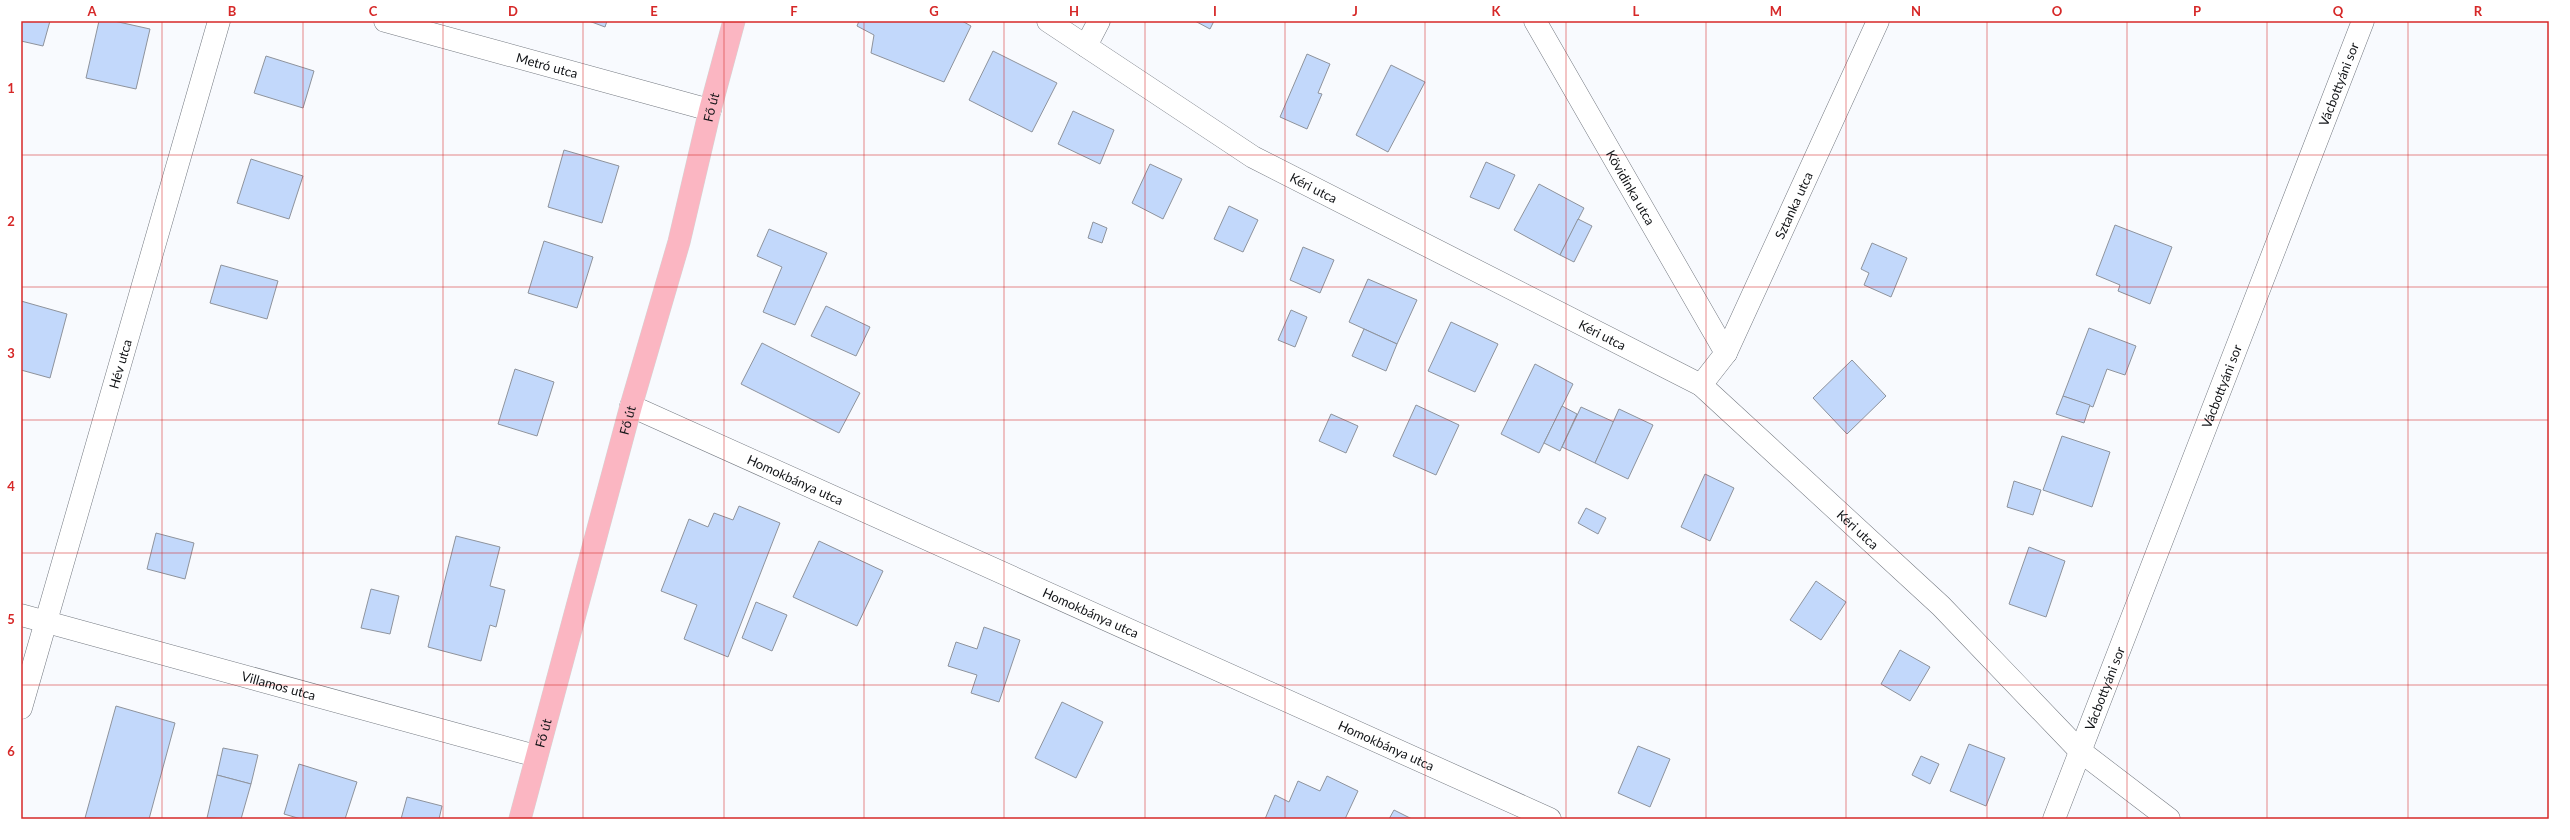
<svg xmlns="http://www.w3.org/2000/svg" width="2570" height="840" viewBox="0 0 2570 840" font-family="Lato,sans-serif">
  <rect width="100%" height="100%" fill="#f8fafe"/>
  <g fill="#c2d8fb" stroke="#8e939c">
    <path d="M21,21H50L43,46L21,41Z"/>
    <path d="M99,21H114L150,29L136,89L86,78Z"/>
    <path d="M589,21H607L605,27Z"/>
    <path d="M859,21H962L971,26L944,82L871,53L874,35L857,26Z"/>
    <path d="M1195,21H1214L1210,29Z"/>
    <path d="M993,51L1057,83L1032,132L969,100Z"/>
    <path d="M1307,54L1330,64L1318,93L1322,94L1307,129L1280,117Z"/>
    <path d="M266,56L314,71L303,108L254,93Z"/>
    <path d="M1391,65L1425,82L1388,152L1356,135Z"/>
    <path d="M1073,111L1114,130L1100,164L1058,144Z"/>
    <path d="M564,150L619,166L602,223L548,207Z"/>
    <path d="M251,159L303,176L289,219L237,203Z"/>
    <path d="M1486,162L1515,175L1499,209L1470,197Z"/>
    <path d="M1150,164L1182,179L1163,219L1132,203Z"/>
    <path d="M1539,184L1584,208L1560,255L1514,230Z"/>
    <path d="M1229,206L1258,220L1243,252L1214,239Z"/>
    <path d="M1578,219L1592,226L1574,262L1560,255Z"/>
    <path d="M1093,222L1107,228L1102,243L1088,238Z"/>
    <path d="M2115,225L2172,247L2150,304L2118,291L2120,285L2096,275Z"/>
    <path d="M769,229L827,253L795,325L763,312L782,267L757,256Z"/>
    <path d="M544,241L593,257L577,308L528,293Z"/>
    <path d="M1872,243L1907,258L1891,297L1864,285L1869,273L1861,269Z"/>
    <path d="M1303,247L1334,260L1320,293L1290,280Z"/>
    <path d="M221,265L278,281L267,319L210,303Z"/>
    <path d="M1368,279L1417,300L1397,344L1349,322Z"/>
    <path d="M21,301L67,314L50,378L21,370Z"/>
    <path d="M826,306L870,327L856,356L811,336Z"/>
    <path d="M1291,310L1307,317L1295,347L1278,340Z"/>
    <path d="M1451,322L1498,344L1475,392L1428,371Z"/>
    <path d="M2089,328L2136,346L2125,375L2107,369L2093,407L2063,396Z"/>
    <path d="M1364,329L1397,344L1386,371L1352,356Z"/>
    <path d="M762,343L860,393L839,433L741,384Z"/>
    <path d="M1852,360L1886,396L1847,434L1813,398Z"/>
    <path d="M1535,364L1573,384L1539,453L1501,434Z"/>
    <path d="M515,369L554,382L537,436L498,424Z"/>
    <path d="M2063,396L2090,405L2084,423L2056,414Z"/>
    <path d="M1416,405L1459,425L1436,475L1393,456Z"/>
    <path d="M1562,406L1577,414L1560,451L1544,443Z"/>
    <path d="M1581,407L1614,422L1595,463L1562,447Z"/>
    <path d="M1619,409L1653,425L1628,479L1595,463Z"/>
    <path d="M1331,414L1358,426L1346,453L1319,441Z"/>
    <path d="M2062,436L2110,452L2092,507L2043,490Z"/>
    <path d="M1705,474L1734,488L1710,541L1681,527Z"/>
    <path d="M2014,481L2041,490L2033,515L2007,507Z"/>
    <path d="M739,506L780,523L728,657L684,639L697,605L661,591L689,519L708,527L714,513L733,520Z"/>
    <path d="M1586,508L1606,518L1598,534L1578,523Z"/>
    <path d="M156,533L194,543L185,579L147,569Z"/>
    <path d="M456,536L500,547L490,586L505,590L496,627L490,625L481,661L428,647Z"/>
    <path d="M819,541L883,571L857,626L793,597Z"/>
    <path d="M2029,547L2065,561L2046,617L2009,604Z"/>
    <path d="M1816,581L1846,602L1821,640L1790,620Z"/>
    <path d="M371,589L399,596L390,634L361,628Z"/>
    <path d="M756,602L787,615L772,651L742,638Z"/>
    <path d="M984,627L1020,640L999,702L971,693L977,675L948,666L956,642L977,649Z"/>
    <path d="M1900,650L1930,667L1910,701L1881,684Z"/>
    <path d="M1062,702L1103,722L1076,778L1035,758Z"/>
    <path d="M116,706L175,723L149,819L85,818Z"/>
    <path d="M1969,744L2005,758L1986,806L1950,791Z"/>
    <path d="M1638,746L1670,759L1650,807L1618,793Z"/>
    <path d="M223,748L258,755L251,784L217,775Z"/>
    <path d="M1921,756L1939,764L1930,784L1912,775Z"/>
    <path d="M299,764L357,782L345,819H301L284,814Z"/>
    <path d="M217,775L251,784L241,819L207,818Z"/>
    <path d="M1327,776L1358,791L1345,819H1265L1275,795L1289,802L1298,781L1320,791Z"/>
    <path d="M407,797L442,806L439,819H401Z"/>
    <path d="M1394,810L1412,819H1389Z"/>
  </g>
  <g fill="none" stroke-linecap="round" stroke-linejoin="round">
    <g stroke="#757a82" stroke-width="23">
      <g id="minor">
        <path id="s1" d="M385,21L710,110"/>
        <path id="s2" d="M1048,21L1253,157L1701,385L1941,606L2080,751L2169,819"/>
        <path id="s3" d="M1535,21L1726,353"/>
        <path d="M1086,46L1099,21"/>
        <path id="s4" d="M1701,385L1726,353L1878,21"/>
        <path id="s5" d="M631,406L1550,819"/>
        <path id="s6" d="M21,615L536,756"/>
        <path id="s7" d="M21,708L219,21"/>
        <path id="s8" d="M2054,819L2363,21"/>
      </g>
    </g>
    <g stroke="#d4d5d5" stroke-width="23">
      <g id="major">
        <path id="s9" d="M520,819L631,406L679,242L710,110L734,21"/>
      </g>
    </g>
    <use href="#minor" stroke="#fff" stroke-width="22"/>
    <use href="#major" stroke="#fbb6c2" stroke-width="22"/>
  </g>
  <path fill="none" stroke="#d62828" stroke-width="1" stroke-opacity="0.55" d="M162,21V819M303,21V819M443,21V819M583,21V819M724,21V819M864,21V819M1004,21V819M1145,21V819M1285,21V819M1425,21V819M1566,21V819M1706,21V819M1846,21V819M1987,21V819M2127,21V819M2267,21V819M2408,21V819M21,155H2549M21,287H2549M21,420H2549M21,553H2549M21,685H2549"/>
  <g text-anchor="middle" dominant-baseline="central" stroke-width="4" stroke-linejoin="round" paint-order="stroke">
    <g font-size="13" fill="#111316" stroke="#fff">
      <text stroke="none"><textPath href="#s1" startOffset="168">Metró utca</textPath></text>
      <text stroke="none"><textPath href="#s8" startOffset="788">Vácbottyáni sor</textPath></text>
      <text stroke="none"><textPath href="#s9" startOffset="737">Fő út</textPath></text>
      <text stroke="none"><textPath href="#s2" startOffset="314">Kéri utca</textPath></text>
      <text stroke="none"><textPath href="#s3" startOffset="192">Kövidinka utca</textPath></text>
      <text stroke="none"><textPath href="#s4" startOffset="203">Sztanka utca</textPath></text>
      <text stroke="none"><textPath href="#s2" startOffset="638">Kéri utca</textPath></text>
      <text stroke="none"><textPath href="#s7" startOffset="358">Hév utca</textPath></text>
      <text stroke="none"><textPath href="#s8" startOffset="464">Vácbottyáni sor</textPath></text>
      <text stroke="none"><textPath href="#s9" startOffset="413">Fő út</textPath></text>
      <text stroke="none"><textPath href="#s5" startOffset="180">Homokbánya utca</textPath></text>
      <text stroke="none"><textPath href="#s2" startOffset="962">Kéri utca</textPath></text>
      <text stroke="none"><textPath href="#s5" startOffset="504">Homokbánya utca</textPath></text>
      <text stroke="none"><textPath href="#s6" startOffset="267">Villamos utca</textPath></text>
      <text stroke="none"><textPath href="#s8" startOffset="140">Vácbottyáni sor</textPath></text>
      <text stroke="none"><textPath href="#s9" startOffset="89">Fő út</textPath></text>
      <text stroke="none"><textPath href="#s5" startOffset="828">Homokbánya utca</textPath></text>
    </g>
  </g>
  <rect width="2570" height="840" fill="none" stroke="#ffffff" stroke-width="44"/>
  <rect x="22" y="22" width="2526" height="796" fill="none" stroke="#d62828" stroke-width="1.5"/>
  <g font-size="13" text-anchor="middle" font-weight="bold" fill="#d62828">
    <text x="92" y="16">A</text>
    <text x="232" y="16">B</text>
    <text x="373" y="16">C</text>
    <text x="513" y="16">D</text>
    <text x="654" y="16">E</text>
    <text x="794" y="16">F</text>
    <text x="934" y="16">G</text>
    <text x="1074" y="16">H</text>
    <text x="1215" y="16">I</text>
    <text x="1355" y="16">J</text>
    <text x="1496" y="16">K</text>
    <text x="1636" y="16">L</text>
    <text x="1776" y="16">M</text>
    <text x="1916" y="16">N</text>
    <text x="2057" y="16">O</text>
    <text x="2197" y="16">P</text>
    <text x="2338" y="16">Q</text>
    <text x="2478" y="16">R</text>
    <text x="11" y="93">1</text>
    <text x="11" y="226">2</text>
    <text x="11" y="358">3</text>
    <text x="11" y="491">4</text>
    <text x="11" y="624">5</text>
    <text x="11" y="756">6</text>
  </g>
</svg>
